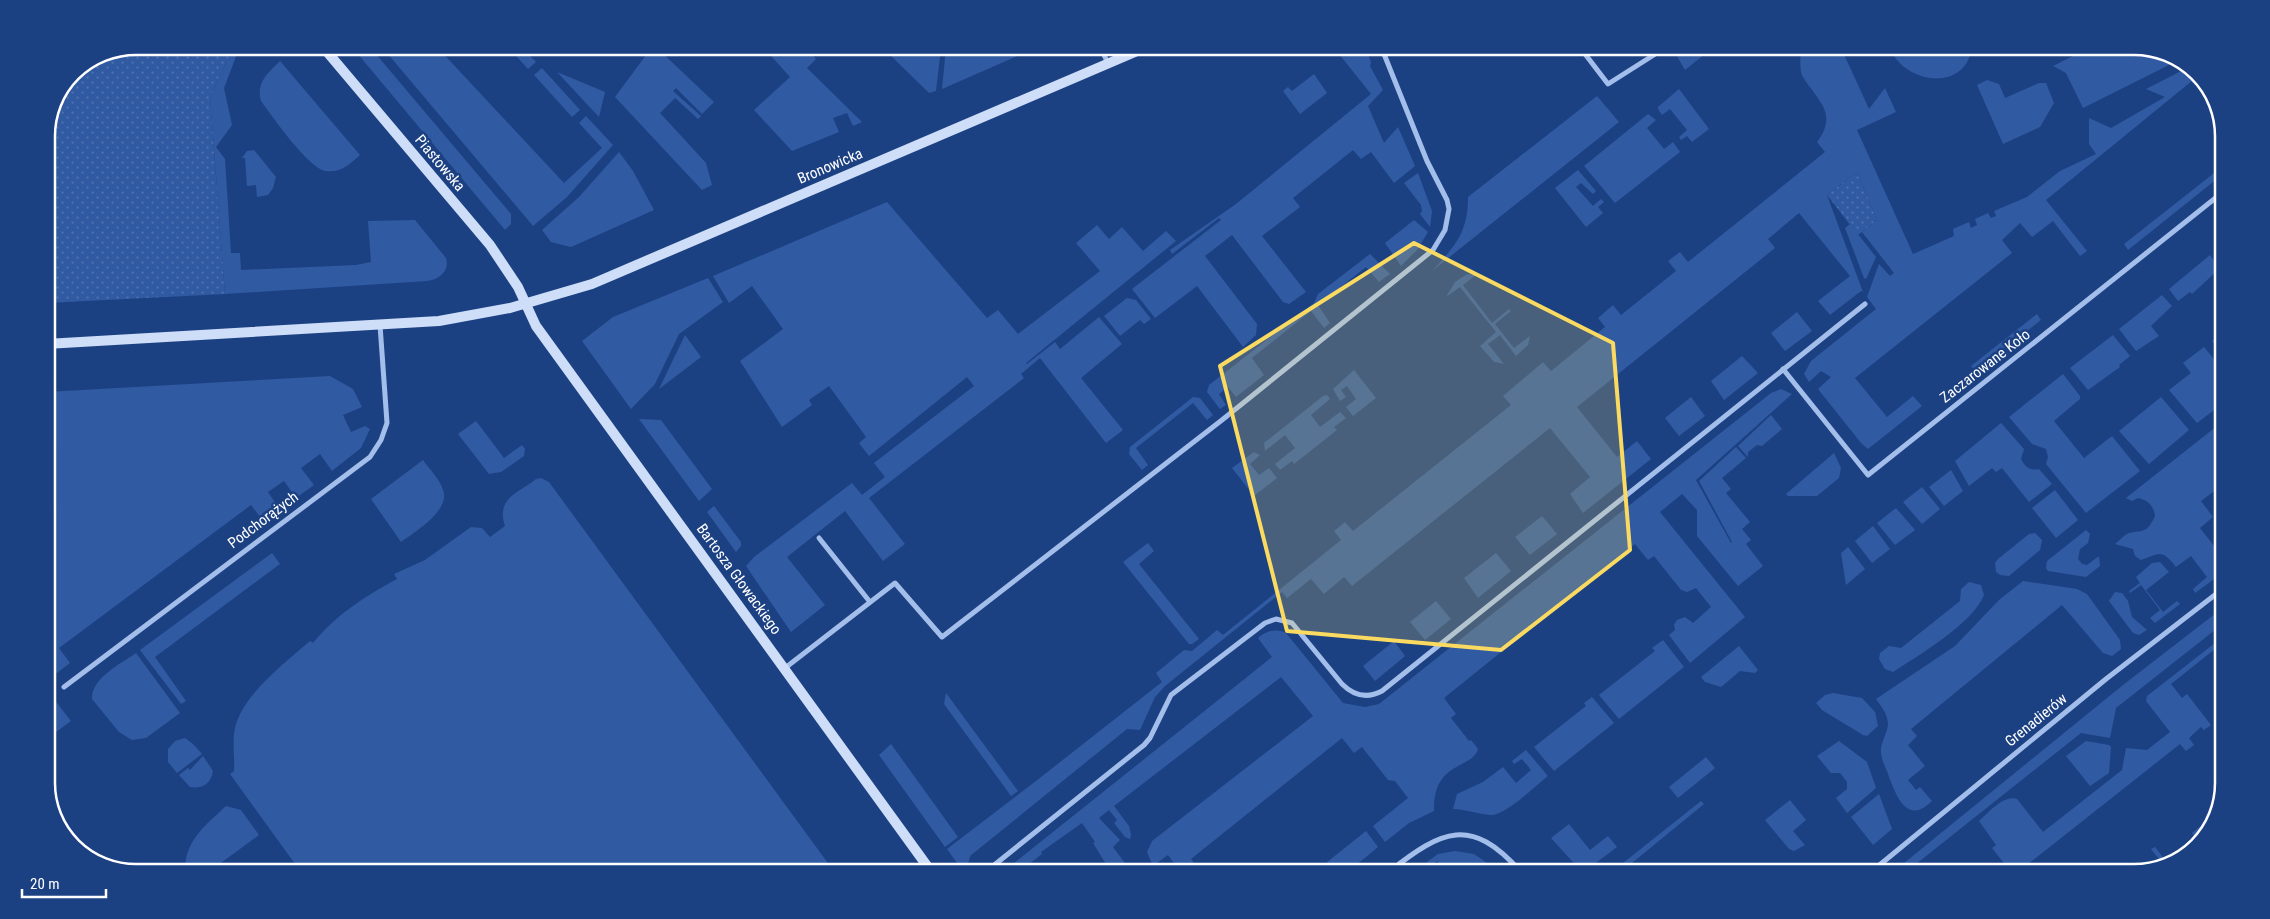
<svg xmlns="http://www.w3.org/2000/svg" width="2270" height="919" viewBox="0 0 2270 919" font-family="'Roboto Condensed',sans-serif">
  <defs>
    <pattern id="park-dots" width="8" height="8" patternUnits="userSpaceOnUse" patternTransform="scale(1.25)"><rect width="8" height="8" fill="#305aa2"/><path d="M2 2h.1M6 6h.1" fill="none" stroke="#4f73b0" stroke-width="1.8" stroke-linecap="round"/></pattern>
  </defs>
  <rect width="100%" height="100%" fill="#1c4183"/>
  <g fill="#305aa2">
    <path d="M234,46H240L224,88L232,125L216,147L225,159L231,253H240L241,270L356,265L371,262L368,221L415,220L446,258C450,271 439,280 427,281L225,294L210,97Z"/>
    <path d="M352,47H370L511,214V224L505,230Z"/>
    <path d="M382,47H437L564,183L602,148L579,123L586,116L613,145L567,197L533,226Z"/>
    <path d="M508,47H522L536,62L528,69Z"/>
    <path d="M652,47L657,48L714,102L702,114L676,88L673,91L701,116L698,119L675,98L660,113L706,163L712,185L702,190L615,97Z"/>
    <path d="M764,48H821L813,55L816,59L807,68L862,122L853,126L847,113L833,118L839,132L792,151L754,110L790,77Z"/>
    <path d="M883,48H941L936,91L929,93Z"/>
    <path d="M946,48H1036L942,89Z"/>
    <path d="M1335,49H1366L1371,62L1370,66L1383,90L1368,106L1384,143L1398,127L1415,166L1394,183L1371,152L1361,159L1353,150L1293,198L1300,207L1262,236L1306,292L1289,304L1283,302L1232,235L1205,256L1257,324L1256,335L1243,347L1197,286L1155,318L1132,289L1221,220L1219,218L1172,254L1170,250L1236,204L1371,94Z"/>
    <path d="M1676,50H1710L1685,70L1674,51Z"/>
    <path d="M1800,50H1842L1869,109L1885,88L1896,112L1857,130L1913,254L1954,236L1953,229L1969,222L1971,228L1977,225L1975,219L1988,213L1991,218L1996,216L1994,211L2027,197L2060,171L2096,154L2089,144V118L2111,128L2165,97L2146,89L2187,68L2198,76L2046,200L2087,251L2080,256L2053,221L2032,237L2020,223L2002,240L2012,253L1855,378L1887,417L1913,396L1922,406L1868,449L1861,443L1818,389L1831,377L1821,371L1809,382L1804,374L1811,361L1876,309L1867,297L1879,264L1890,276L1894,273L1862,232L1877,220L1857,172L1827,195L1863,292L1861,291L1830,315L1818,301L1850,276L1799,213L1768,239L1775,248L1577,407L1617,457L1637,441L1651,459L1583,513L1570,494L1590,477L1550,428L1352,586L1344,577L1324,594L1311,579L1287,598L1282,592L1165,686L1155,697L1140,730L1127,729L970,856L967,870H962L947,849L1036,781L1162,682L1156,673L1184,650L1192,651L1217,630L1223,635L1341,540L1334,531L1345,522L1353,531L1511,405L1503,396L1543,362L1551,371L1605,327L1598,318L1613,305L1621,315L1676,271L1668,261L1680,252L1688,262L1825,152L1817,142C1839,113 1817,100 1803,77C1799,71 1801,58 1800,50Z"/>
    <path d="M1891,50L1951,51L1952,53L1971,51C1963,92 1905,83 1891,50Z"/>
    <path d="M2083,51H2163L2177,61L2083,108L2066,73L2053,66Z"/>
    <path d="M280,61L360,155C350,164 341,173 326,171C309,169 272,116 261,101C256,82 268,73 280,61Z"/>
    <path d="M542,68L580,110L572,117L534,75Z"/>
    <path d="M557,72L605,92L599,117Z"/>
    <path d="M1314,74L1327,93L1300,114L1283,91L1288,87L1292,91Z"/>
    <path d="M1987,80L1999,84L2005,98L2039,83H2046L2054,103L2040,127L2003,144L1977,85Z"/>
    <path d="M1679,89L1709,129L1692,142L1687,136L1681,140L1679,137L1687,130L1670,109L1662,115L1658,109V107Z"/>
    <path d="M1597,96L1619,122L1432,271C1455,246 1468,233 1468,197Z"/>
    <path d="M1648,114L1656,120L1647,128L1664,149L1673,142L1680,152L1615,203L1584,166Z"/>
    <path d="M254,150L276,177L273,188L268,195L257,197L256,185L247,186L245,158H242L247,151Z"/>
    <path d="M619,152L633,171L654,210L571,247L551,242L542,230L579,197Z"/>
    <path d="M2223,166V174L2128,250L2124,244Z"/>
    <path d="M1578,170L1596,191L1593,194L1581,183L1576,187L1593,206L1601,199L1604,202L1598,207L1603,213L1586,227L1555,188Z"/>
    <path d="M1418,173L1432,211L1430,227L1420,214L1422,211L1421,205L1404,183Z"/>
    <path d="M887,202L987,318L998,310L1018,334L1100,271L1076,243L1097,225L1109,239L1122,227L1143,251L1166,231L1176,241L1026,363L1027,364L1055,342L1060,349L1099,317L1122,344L1081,378L1123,430L1106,443L1040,358L1021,374L1024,378L869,498L905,544L883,561L845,511L787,557L825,605L791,632L746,566L754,557L852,483L862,495L885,477L874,463L974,386L967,377L869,456L859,443L866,437L829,386L809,400L812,405L782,427L740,361L783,329L752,286L729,303L713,276Z"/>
    <path d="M1414,220L1428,232L1417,250L1401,266L1385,243Z"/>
    <path d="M1850,224L1876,257L1866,279L1864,278L1845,228Z"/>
    <path d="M1370,254L1390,274L1379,282L1366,267L1318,305L1330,323L1324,328L1311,311L1252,358L1264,375L1236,397L1228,387L1219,394L1226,405L1220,409L1207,392L1209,385L1314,303L1318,294Z"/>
    <path d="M2210,255L2220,268L2192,294L2190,292L2178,301L2169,289Z"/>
    <path d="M1467,274L1476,275L1463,285L1492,323L1509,309L1511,311L1495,324L1514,348L1530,336L1528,345L1516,356L1500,335L1488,344L1504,364L1494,362L1480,346L1496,332L1460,287L1446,297L1455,282Z"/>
    <path d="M708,278L723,302L679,334L655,384L631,409L582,341L613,317Z"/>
    <path d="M2162,295L2172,306L2151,326L2159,336L2136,351L2119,329Z"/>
    <path d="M1127,298L1136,300L1151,319L1144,324L1140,320L1120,336L1104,316Z"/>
    <path d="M1797,312L1812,331L1785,351L1771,333Z"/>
    <path d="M2037,314L2041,320L1975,371L1971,366Z"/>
    <path d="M2222,332V354L2212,341Z"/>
    <path d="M685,335L701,357L659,389Z"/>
    <path d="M2113,335L2130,356L2119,365L2120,367L2088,390L2070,368Z"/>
    <path d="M2204,347L2222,369V404L2197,423L2169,390L2191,373L2183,363Z"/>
    <path d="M1742,356L1758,373L1724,400L1711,381Z"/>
    <path d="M1354,370L1376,398L1353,416L1346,407L1356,399L1347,386L1341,390L1346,397L1340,401L1333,389Z"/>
    <path d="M2063,374L2080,396V399L2054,421L2084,458L2112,436L2140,471L2086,513L2046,464L2048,457L2046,449L2032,444L2009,417Z"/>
    <path d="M330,376L353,389L362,407L343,415L351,432L365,426L370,429L361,448L332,471L320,454L301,468L314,485L296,498L284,481L268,492L280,510L264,522L251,505L59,648L70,663L46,681V392Z"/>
    <path d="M1781,389L1792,394L1696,480L1731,543L1732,542L1699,481L1736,447L1746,458L1722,478L1731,489L1726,493L1750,522L1742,529L1751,540L1746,544L1763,566L1738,586L1697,536V510L1682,494L1660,512L1745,617L1690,663L1669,635L1675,630L1674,625L1677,620L1685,617L1693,623L1711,607L1696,588L1687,592L1681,590L1654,556L1648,560L1635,544L1444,698L1456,714L1451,718L1469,741L1471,740L1478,749C1472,770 1433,760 1434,811L1409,823L1385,842L1373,826L1408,798L1395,781L1388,780L1362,747L1354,753L1342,738L1191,859L1200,871L1179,870L1168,855L1153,866L1147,852L1152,841L1313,716L1281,677L1114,806L1129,826L1131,835L1130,839L1125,837L1114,823L1117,820L1109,810L1099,818L1120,840L1113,847L1130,870H1099L1106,864L1093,843L1095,842L1082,823L1041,852L1042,854L1021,870H1011L1015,866L1013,864L1272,657L1258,638C1266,631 1276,628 1286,633L1343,703L1365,707L1379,704L1771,393Z"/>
    <path d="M1327,395L1330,399L1311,415L1320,427L1340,412L1346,418L1334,427L1337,430L1294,464L1292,461L1280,470L1275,464L1295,448L1285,435L1265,451L1264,443L1323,396Z"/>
    <path d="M1193,397L1200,398L1213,415L1207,420L1193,403L1136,448L1148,465L1142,470L1129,454L1130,447Z"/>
    <path d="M1691,397L1705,416L1679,436L1665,418Z"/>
    <path d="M2161,397L2189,430L2149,464L2119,431Z"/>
    <path d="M1771,415L1782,429L1762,446L1757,445L1748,452V457L1738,446Z"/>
    <path d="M639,419L661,420L712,489L699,501Z"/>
    <path d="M476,421L504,458L522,445L525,449L524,456L501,472L489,474L458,434Z"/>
    <path d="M2222,422L2221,486L2201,501L2213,517L2200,528L2221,555V574L2195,593L2193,589L2207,577L2191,556L2176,567C2161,548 2160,554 2141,560L2135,556L2133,549L2115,544C2119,541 2125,534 2129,533C2145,530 2147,533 2155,516C2154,506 2148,500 2138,498L2132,501L2126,498Z"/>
    <path d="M2001,423L2024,449L2021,459C2025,467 2030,471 2039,469L2052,484L2029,502L2002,468L1996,472L1992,468L1969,486L1955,461Z"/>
    <path d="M1254,452L1260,455L1250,464L1259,475L1269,468L1277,478L1254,496L1232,468Z"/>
    <path d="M1834,453L1841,468L1839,478L1817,496H1788L1786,494Z"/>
    <path d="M423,460C429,469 440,479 443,490C451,510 415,532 401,542L371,499Z"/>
    <path d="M1951,470L1963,491L1944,506L1929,487Z"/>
    <path d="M541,478L549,482L833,870L298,868L230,774L234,771C235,757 232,742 235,728C242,695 286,662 310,641L313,643C337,614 364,597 397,579L394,574L425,560L471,527L482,528L490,537L505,526C496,498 517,494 536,479Z"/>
    <path d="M1922,487L1940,509L1922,524L1903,502Z"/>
    <path d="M2055,490L2078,520L2056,538L2032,508Z"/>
    <path d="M714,506L741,542V546L736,552L707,512Z"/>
    <path d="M1896,508L1915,530L1895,545L1877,523Z"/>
    <path d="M1542,516L1557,534L1530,555L1515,537Z"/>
    <path d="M1873,526L1890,549L1872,563L1855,541Z"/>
    <path d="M2086,530L2090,534L2088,543L2080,549L2078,559L2082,564L2087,565L2099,556L2100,566L2086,577L2048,571L2046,568L2047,561Z"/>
    <path d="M2035,533L2042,540L2040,550L2009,576L2000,575L1996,572L1995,563L1998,559L2029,534Z"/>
    <path d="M1148,543L1154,551L1139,564L1199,639L1192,644H1189L1123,562Z"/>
    <path d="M1848,547L1865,569L1846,585L1841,553Z"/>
    <path d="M272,553L280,564L155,657L186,701L181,704L140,650Z"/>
    <path d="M1496,553L1511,571L1478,598L1464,578Z"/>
    <path d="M2160,562L2169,572L2146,590L2163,612L2177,601L2180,604L2155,623L2150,618L2160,610L2141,585L2130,593L2129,591L2140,583L2136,577L2152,563Z"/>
    <path d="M2023,581L2077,589L2087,594L2120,640L2121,649L2112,656L2103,653L2062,605L1911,729L1917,736L1908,745L1925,766L1908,780L1916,790L1920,787L1932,801C1907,826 1896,796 1888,774C1886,768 1881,759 1881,752C1880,743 1888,733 1888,723C1887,713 1881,706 1876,699L1955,646L1999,600Z"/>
    <path d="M1969,582L1981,585L1984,595C1972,624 1919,655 1893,672L1885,669L1879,659L1880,653L1889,646L1901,648L1960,601L1961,589Z"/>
    <path d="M2115,592L2122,593L2128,601L2132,617L2147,630L2139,635L2133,633L2109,601Z"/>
    <path d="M1436,601L1451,619L1425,640L1410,622Z"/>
    <path d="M2220,610V626L2116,708L2110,738L2081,733L1906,872H1893L2123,685Z"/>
    <path d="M2220,639V645L2171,684L2182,698L2187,694L2211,725L2204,730L2201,727L2189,738L2194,745L2186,751L2180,744L2018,872H2011L1992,848L1996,845L1979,821C1988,813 2004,794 2017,799L2043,832L2122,770L2126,748L2147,750L2170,732L2146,701L2147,696Z"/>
    <path d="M1663,640L1684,667L1619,719L1599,695L1655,651L1652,648Z"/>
    <path d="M1394,641L1405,656L1375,681L1363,666Z"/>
    <path d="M1739,646L1758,670L1755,673L1740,671L1721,687L1705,682L1701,677Z"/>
    <path d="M136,653L180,713L146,738L132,740L119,732L92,699C91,678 122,663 136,653Z"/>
    <path d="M46,689L71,721L56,732L46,719Z"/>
    <path d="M946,693L1018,791L1011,796L944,704Z"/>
    <path d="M1833,693L1862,698L1875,712L1878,726L1867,736L1863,735L1822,710L1816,703L1825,695Z"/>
    <path d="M1592,697L1614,723L1554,771L1534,747L1586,706L1584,703Z"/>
    <path d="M185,738L193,744L202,754L177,773L168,762V749L175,741Z"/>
    <path d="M1839,741L1867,762L1876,788L1847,813L1836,798L1847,789V782L1840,773H1831L1817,756Z"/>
    <path d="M2086,741L2109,745L2111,747L2109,773L2090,786L2066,756Z"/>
    <path d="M891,744L958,837L945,847L879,755Z"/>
    <path d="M1526,750L1548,776C1535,786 1508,813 1493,815C1487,816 1464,809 1453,809L1457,794L1483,782L1503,767L1516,783L1531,770L1522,759L1514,764L1512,761Z"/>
    <path d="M203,756L213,771C211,784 202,789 190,787L179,775L188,768L190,770Z"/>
    <path d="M1706,757L1715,768L1678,798L1669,787Z"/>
    <path d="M1879,794L1892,829L1873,845L1851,817Z"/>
    <path d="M1790,800L1806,820L1793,831L1805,845L1794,851L1789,849L1765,820Z"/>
    <path d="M1701,801L1704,804L1621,872L1613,871Z"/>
    <path d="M226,806L241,810L259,835L218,865L220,868H185C186,839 207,824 226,806Z"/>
    <path d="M2219,811L2209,825L2195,837L2192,833Z"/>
    <path d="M1569,824L1590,850L1608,836L1617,847L1585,871H1581L1551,838Z"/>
    <path d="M1366,831L1378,847L1349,871H1316Z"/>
    <path d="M2155,847L2165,860L2146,869L2159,859L2151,849Z"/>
    <path d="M1455,851L1474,854L1499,871H1477L1471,865L1464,871H1444L1437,861L1425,871H1415L1438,854Z"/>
  </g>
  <g fill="url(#park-dots)">
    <path d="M136,46H234L210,97L225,294L46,303V130L73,72L102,53Z"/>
    <path d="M1857,172L1877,220L1858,235L1827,195Z"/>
  </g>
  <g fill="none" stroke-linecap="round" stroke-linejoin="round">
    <g stroke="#a3beea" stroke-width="5">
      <path d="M1101,49L1108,63"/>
      <path d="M1582,50L1608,84L1660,51"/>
      <path d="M1783,369L1868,475L2223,192"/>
      <path d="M819,538L870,602"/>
      <path d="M785,668L895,583L942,637L1222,420L1433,250L1445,230L1449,209L1447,200L1427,161L1382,49"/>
      <path d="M64,687L370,457L381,440L387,423L380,325"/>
      <path d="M988,870L1144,745L1150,738L1171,695L1265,623L1276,619L1292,623L1342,684C1354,696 1367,699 1382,691L1865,304"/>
      <path d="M1390,871C1442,830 1471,816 1520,871"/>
      <path d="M1871,872L2106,679L2220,591"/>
    </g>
    <g stroke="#ceddf8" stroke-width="10">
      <path d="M323,47L490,245L518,287L536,326L930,870"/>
      <path d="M46,344L439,321L510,308L592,284L1142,49"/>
    </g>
  </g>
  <path fill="#fada60" fill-opacity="0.2" stroke="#fada60" stroke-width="4" stroke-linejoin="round" d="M1414,243L1613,343L1630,550L1501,650L1287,631L1220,366Z"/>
  <g text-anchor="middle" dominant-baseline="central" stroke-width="5" stroke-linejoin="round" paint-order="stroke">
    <g font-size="15" fill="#fff" stroke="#1c4183">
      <text transform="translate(440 163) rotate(50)">Piastowska</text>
      <text transform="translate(830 166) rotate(-23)">Bronowicka</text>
      <text transform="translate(1985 366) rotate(-38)">Zaczarowane Koło</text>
      <text transform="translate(263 520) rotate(-37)">Podchorążych</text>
      <text transform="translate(739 579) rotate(54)">Bartosza Głowackiego</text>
      <text transform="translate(2036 720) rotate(-39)">Grenadierów</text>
    </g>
  </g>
  <path d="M0 0H2270V919H0ZM136 55H2134A81 81 0 0 1 2215 136V783A81 81 0 0 1 2134 864H136A81 81 0 0 1 55 783V136A81 81 0 0 1 136 55Z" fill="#1c4183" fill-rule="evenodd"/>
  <path fill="none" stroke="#fff" stroke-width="2.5" d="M136 55H2134A81 81 0 0 1 2215 136V783A81 81 0 0 1 2134 864H136A81 81 0 0 1 55 783V136A81 81 0 0 1 136 55Z"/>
  <path d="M22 889v8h84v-8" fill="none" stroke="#ffffff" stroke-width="2.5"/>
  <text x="30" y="889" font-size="15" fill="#ffffff" stroke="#1c4183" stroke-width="4" paint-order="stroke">20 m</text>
</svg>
